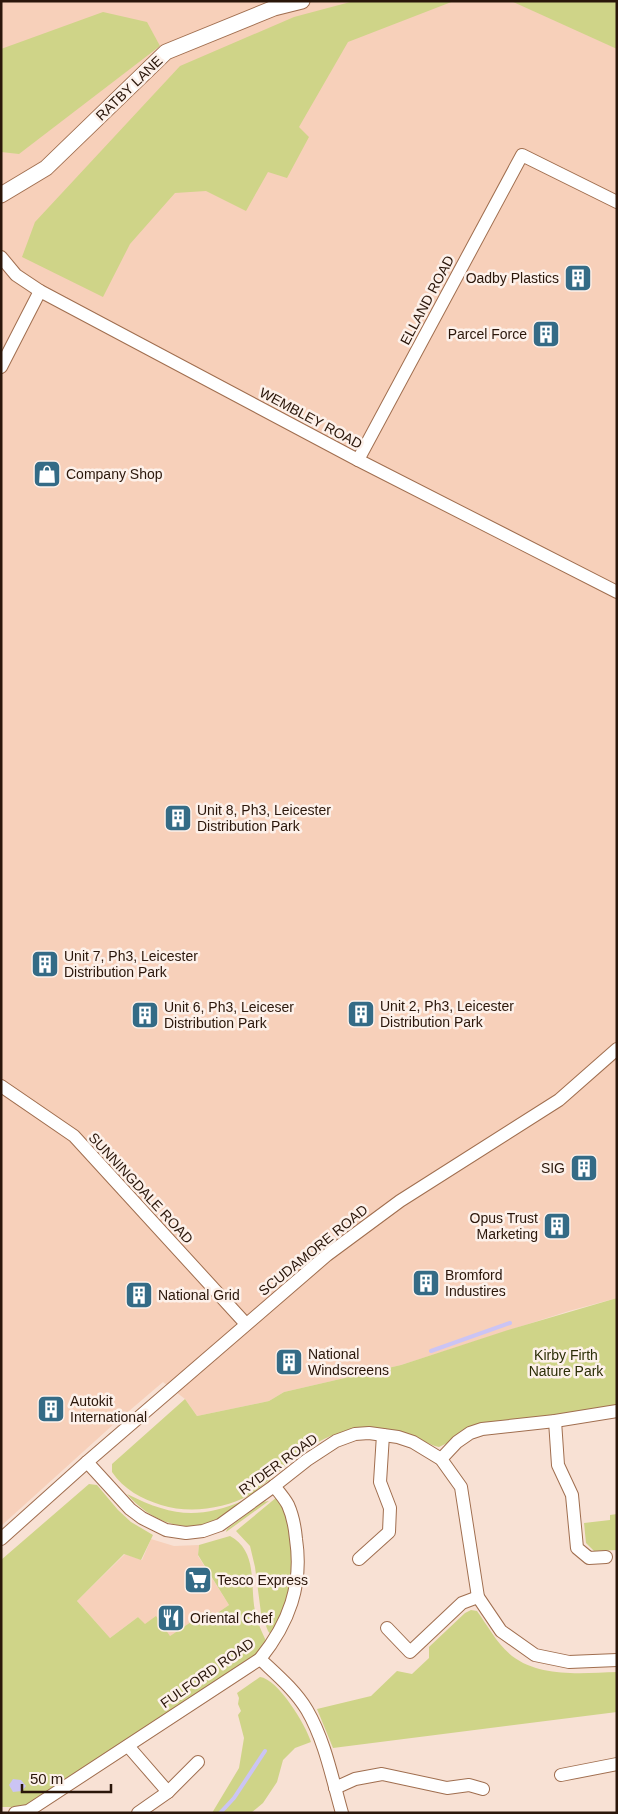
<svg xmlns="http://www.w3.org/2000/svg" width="618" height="1814" viewBox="0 0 618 1814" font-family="Helvetica,sans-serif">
  <rect width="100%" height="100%" fill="#f8e1d4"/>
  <g fill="#f7d0ba">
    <path d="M1,1H617V1298L569,1311L401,1365L284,1392L269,1401L197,1416L185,1399L163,1382L115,1423L1,1526Z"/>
    <path d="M151,1539L174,1546L199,1545L198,1556L229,1605L213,1616L209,1610L170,1636L144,1624L138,1617L110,1638L77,1601L125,1554L142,1560Z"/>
  </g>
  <g fill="#cfd488">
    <path d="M354,1H454L348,42L299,127L309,137L287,178L268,172L246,211L206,191L175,193L130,244L103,297L22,257L35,222L180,66L294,17Z"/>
    <path d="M511,1H617V49Z"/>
    <path d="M103,12L147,22L160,46L19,154L1,152V49Z"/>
    <path d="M617,1298V1407L489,1423L439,1447C428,1445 419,1437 408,1434C387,1426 362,1428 340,1433C311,1441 291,1462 268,1481C262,1485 256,1492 250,1495C223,1509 190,1514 161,1505C142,1499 123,1489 112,1472V1464L185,1399L197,1416L269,1401L284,1392L401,1365L508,1330Z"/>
    <path d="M89,1484L97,1485L118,1510L131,1522L153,1535L141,1560L124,1554L77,1601L110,1638L138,1617L145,1624L156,1616L170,1636L209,1610L213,1616L229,1605L198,1555L199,1545L230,1536C258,1551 250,1585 255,1611C257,1622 262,1632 266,1641L257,1654L32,1804L18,1807H1V1560Z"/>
    <path d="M127,1494C171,1516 198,1520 245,1500C237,1506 229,1513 220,1518C186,1537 149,1520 127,1494Z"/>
    <path d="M277,1497L288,1505L298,1578L275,1640L268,1631L261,1613L255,1567L250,1546L236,1531Z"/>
    <path d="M269,1501L226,1532L227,1529L263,1502Z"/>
    <path d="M617,1514V1550L594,1551L586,1543L584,1523L610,1520V1515Z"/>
    <path d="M471,1610L477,1611C488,1626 497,1644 512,1656C541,1678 583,1673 617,1672V1712L333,1748L317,1709L371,1696L397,1671L412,1674L429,1658V1647L465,1613Z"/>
    <path d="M260,1677C278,1679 306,1725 311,1742L295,1748L283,1760L277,1782L263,1803L251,1813H212L239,1768L244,1738L238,1715L241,1711L238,1704L239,1698L237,1693Z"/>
  </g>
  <path fill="#cbc4f4" d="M13,1779L21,1780L26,1786L22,1791L13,1792L9,1785Z"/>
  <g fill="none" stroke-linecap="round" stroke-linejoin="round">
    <g stroke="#cbc4f4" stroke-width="4">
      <path d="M431,1351L510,1323"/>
      <path d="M220,1813L234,1798L265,1751"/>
    </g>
    <g stroke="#a06e4f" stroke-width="14">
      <g id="minor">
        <path d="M1,257L16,275L40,291L358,460L617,592"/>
        <path d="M1,367L40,291"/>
        <path d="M358,460L522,155L617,202"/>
        <path d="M1,1086L74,1136L246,1324"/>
        <path d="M555,1421L558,1465L572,1495L577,1548L589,1558L606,1557"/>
        <path d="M441,1459L457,1442L470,1433L482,1429L555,1421L617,1411"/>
        <path d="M87,1462L130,1509L142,1518L166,1530L186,1533L203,1531L220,1525L274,1486L307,1460L336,1441L355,1434L369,1433L398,1437L413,1442L441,1459L461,1487L478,1597L501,1631L535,1655L569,1662L617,1660"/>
        <path d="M1,1539L87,1462L327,1255L400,1201L559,1100L617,1049"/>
        <path d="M359,1559L389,1532L390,1508L380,1482L383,1435"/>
        <path d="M387,1628L410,1652L462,1603L478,1597"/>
        <path d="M260,1659C277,1675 295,1690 307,1710C325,1741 332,1778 342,1813"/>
        <path d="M128,1746L168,1792"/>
        <path d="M561,1775L617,1764"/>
        <path d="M335,1788L355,1779L382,1774L447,1788L469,1785L483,1789"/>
        <path d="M15,1813L28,1811L260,1659C289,1623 303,1585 296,1539C295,1528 293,1516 288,1505C285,1499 279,1492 274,1486"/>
        <path d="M138,1813L168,1792L198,1762"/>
      </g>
    </g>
    <g stroke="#a06e4f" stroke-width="17">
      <path id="major" d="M1,195L46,168L166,52L274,8L302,1"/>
    </g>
    <use href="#minor" stroke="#fff" stroke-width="12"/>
    <use href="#major" stroke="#fff" stroke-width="15"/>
  </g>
  <defs>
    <g id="building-square" transform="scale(1.4375)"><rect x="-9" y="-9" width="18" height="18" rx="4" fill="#346b86" stroke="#fdf1ea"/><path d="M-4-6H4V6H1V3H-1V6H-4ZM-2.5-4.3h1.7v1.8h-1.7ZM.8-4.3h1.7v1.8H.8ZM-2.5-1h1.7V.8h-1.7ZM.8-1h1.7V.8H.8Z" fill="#fff"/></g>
    <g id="shop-square" transform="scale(1.4375)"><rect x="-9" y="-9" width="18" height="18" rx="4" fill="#346b86" stroke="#fdf1ea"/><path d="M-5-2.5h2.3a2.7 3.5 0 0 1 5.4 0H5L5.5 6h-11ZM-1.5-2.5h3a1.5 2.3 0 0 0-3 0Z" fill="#fff"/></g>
    <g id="supermarket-square" transform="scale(1.4375)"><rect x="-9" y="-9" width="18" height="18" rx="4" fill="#346b86" stroke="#fdf1ea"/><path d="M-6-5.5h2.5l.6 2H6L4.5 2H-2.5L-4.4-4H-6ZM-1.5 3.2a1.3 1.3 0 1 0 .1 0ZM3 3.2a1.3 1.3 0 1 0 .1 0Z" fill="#fff"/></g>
    <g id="restaurant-square" transform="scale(1.4375)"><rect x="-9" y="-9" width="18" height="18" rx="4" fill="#346b86" stroke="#fdf1ea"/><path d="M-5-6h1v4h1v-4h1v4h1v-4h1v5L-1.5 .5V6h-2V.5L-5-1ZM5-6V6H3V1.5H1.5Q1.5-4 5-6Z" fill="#fff"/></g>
  </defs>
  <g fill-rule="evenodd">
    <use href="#building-square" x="578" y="278"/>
    <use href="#building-square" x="546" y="334"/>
    <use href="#shop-square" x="47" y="474"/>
    <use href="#building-square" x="178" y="818"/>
    <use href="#building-square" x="45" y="964"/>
    <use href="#building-square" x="361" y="1014"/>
    <use href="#building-square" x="145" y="1015"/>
    <use href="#building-square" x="584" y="1168"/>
    <use href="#building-square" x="557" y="1226"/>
    <use href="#building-square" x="426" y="1283"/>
    <use href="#building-square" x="139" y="1295"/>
    <use href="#building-square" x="289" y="1362"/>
    <use href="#building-square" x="51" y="1409"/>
    <use href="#supermarket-square" x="198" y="1580"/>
    <use href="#restaurant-square" x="171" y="1618"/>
  </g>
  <g text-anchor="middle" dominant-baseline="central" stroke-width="5" stroke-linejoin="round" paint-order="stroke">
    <g font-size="14" fill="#2a160a" stroke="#fdf1ea">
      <text transform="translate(129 88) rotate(-44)">RATBY LANE</text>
      <text transform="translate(427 300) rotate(-62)">ELLAND ROAD</text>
      <text transform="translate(311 418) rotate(28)">WEMBLEY ROAD</text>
      <text transform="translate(141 1188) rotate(47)">SUNNINGDALE ROAD</text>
      <text transform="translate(313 1250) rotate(-39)">SCUDAMORE ROAD</text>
      <text transform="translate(278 1464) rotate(-36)">RYDER ROAD</text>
      <text transform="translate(207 1673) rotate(-35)">FULFORD ROAD</text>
    </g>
    <g font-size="14" fill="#2a160a" stroke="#fdf1ea" text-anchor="start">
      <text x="559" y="278" text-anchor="end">Oadby Plastics</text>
      <text x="527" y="334" text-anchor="end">Parcel Force</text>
      <text x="66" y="474">Company Shop</text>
      <text x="197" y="810">Unit 8, Ph3, Leicester<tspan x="197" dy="16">Distribution Park</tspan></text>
      <text x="64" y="956">Unit 7, Ph3, Leicester<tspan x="64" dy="16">Distribution Park</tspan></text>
      <text x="380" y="1006">Unit 2, Ph3, Leicester<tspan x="380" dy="16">Distribution Park</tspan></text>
      <text x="164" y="1007">Unit 6, Ph3, Leiceser<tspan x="164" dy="16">Distribution Park</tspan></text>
      <text x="565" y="1168" text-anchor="end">SIG</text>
      <text x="538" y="1218" text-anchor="end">Opus Trust<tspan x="538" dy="16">Marketing</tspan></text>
      <text x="445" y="1275">Bromford<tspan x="445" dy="16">Industires</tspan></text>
      <text x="158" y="1295">National Grid</text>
      <text x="308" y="1354">National<tspan x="308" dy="16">Windscreens</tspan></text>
      <text x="70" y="1401">Autokit<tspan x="70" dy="16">International</tspan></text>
      <text x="217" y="1580">Tesco Express</text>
      <text x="190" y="1618">Oriental Chef</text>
    </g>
    <g font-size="14" fill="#2c2e07" stroke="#fdf1ea">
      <text x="566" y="1355">Kirby Firth<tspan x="566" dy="16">Nature Park</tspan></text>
    </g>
  </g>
  <rect width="618" height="1814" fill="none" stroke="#2a160a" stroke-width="5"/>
  <path d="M22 1784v8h89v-8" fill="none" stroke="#2a160a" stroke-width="2.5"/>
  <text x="30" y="1784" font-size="15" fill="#2a160a" stroke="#fdf1ea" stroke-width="4" paint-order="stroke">50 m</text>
</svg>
